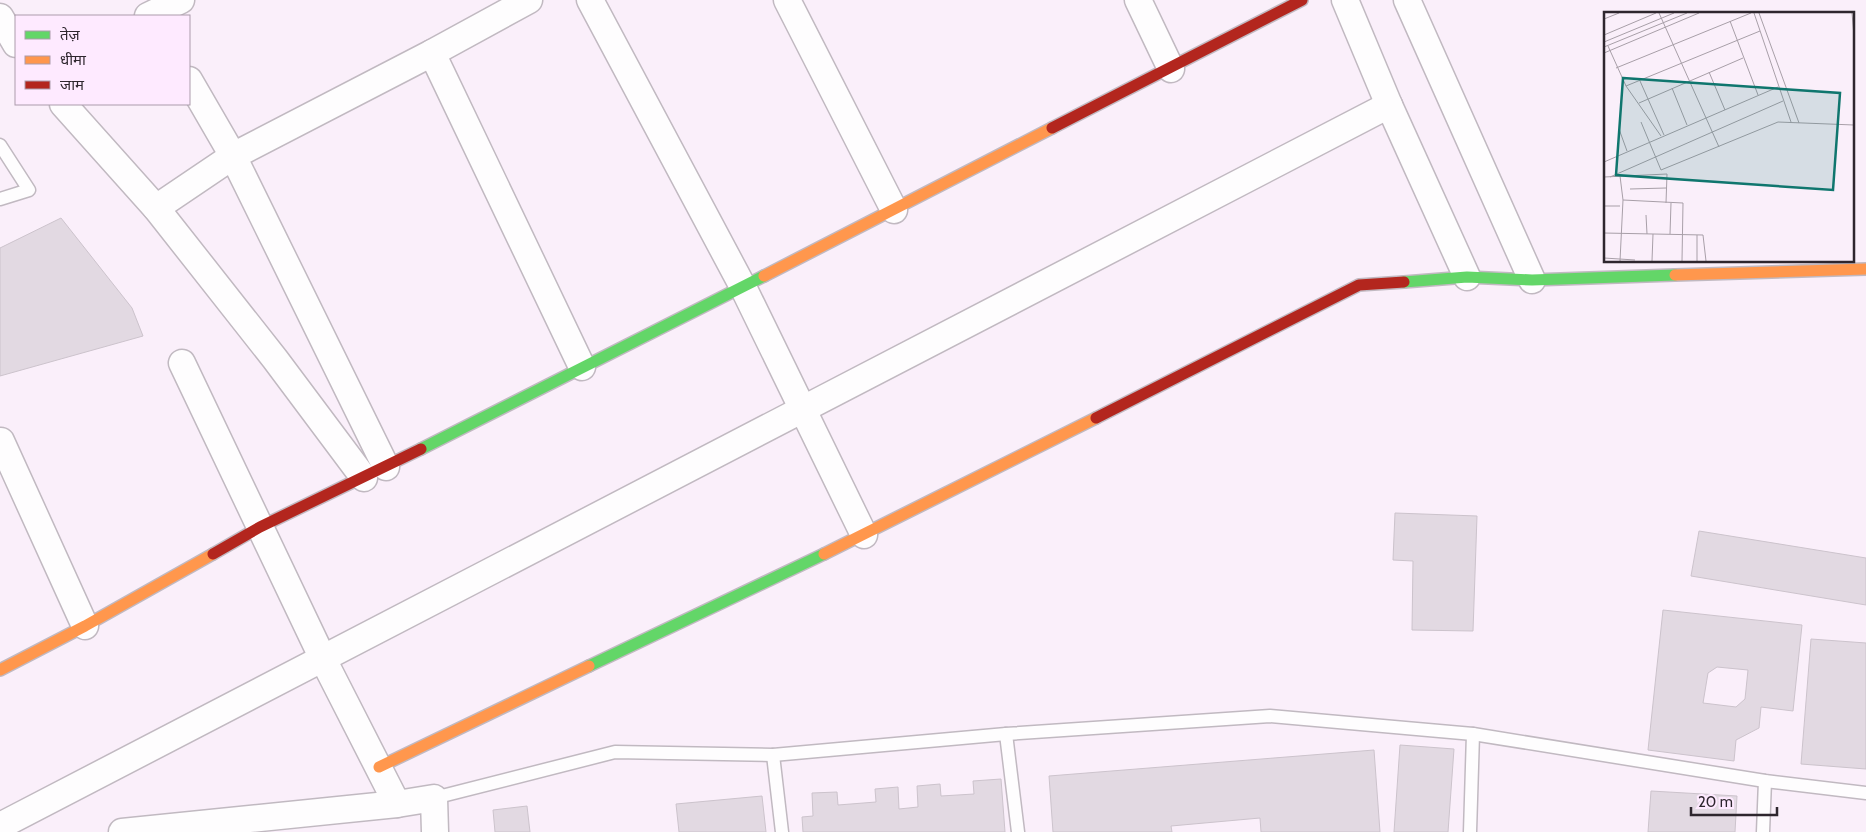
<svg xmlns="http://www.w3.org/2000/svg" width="1866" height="832" viewBox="0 0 1866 832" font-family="Cabin,'Noto Sans Devanagari',sans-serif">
  <rect width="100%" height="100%" fill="#faeffa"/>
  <g fill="#e2d9e2" stroke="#ccc3cc" fill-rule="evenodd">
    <path d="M61,218L132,308L143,336L0,376V248Z"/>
    <path d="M1395,513L1477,516L1473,631L1412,630L1413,561L1393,560Z"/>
    <path d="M1699,531L1866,558V605L1691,576Z"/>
    <path d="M1663,610L1802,625L1793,711L1761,707L1759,728L1736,740L1734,761L1648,750ZM1717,667L1748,670L1745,699L1736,707L1703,703L1708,673Z"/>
    <path d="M1811,639L1866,643V769L1801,764Z"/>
    <path d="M1400,745L1454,749L1448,832H1394Z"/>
    <path d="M1374,750L1380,832H1261L1260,818L1171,826L1172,832H1053L1049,776Z"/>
    <path d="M1001,779L1005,832H803L802,817L813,816L812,793L837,792L838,805L876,802L875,789L898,787L899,809L918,807L917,786L940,784L941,796L974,794L973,781Z"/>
    <path d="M1651,791L1737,796L1735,832H1648Z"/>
    <path d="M762,796L766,832H679L676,804Z"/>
    <path d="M527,806L530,832H495L493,810Z"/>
  </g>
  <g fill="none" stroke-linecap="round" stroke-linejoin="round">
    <g stroke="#c1b9c1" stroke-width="15">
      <g id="lane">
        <path d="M0,145L29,190L0,199"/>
        <path d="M1006,734L1018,832"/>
        <path d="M773,755L782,832"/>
        <path d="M434,798L615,752L773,755L1006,734L1270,716L1473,734L1765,781L1866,793"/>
        <path d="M1470,832L1473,734"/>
        <path d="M1763,832L1765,781"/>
      </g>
    </g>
    <g stroke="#c1b9c1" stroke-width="29">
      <g id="street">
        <path d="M590,0L743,287L864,535"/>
        <path d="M787,0L894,210"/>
        <path d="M1138,0L1171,69"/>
        <path d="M1345,0L1389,105L1467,277"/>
        <path d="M1407,0L1532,280"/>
        <path d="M148,16L181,0"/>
        <path d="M0,17L16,44"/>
        <path d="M432,53L582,367"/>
        <path d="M189,80L233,156L386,467"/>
        <path d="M63,104L156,208L275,359L364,478"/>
        <path d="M156,208L233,156L432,53L529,0"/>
        <path d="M182,363L322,657L397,804"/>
        <path d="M1,441L85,626"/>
        <path d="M0,826L1389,105"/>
        <path d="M122,832L397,804L434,798L435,832"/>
      </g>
    </g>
    <g stroke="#c1b9c1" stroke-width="14">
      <g id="fast">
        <path d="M1404,282L1467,277L1532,280L1675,275"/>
        <path d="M421,449L764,276"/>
        <path d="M589,666L824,554"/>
      </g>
    </g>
    <g stroke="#c1b9c1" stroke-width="14">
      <g id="slow">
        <path d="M1675,275L1866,269"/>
        <path d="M764,276L1052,128"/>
        <path d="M824,554L1096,418"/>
        <path d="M0,670L85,626L213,554"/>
        <path d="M379,767L589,666"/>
      </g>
    </g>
    <g stroke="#c1b9c1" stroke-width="14">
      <g id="jam">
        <path d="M1052,128L1302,0"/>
        <path d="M1096,418L1359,285L1404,282"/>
        <path d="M213,554L260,527L421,449"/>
      </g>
    </g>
    <use href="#lane" stroke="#fefdfe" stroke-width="12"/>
    <use href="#street" stroke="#fefdfe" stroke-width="26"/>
    <use href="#fast" stroke="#63d668" stroke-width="11"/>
    <use href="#slow" stroke="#ff974d" stroke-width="11"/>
    <use href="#jam" stroke="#b3261e" stroke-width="11"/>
  </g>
  <g transform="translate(1604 12)">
    <rect width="250" height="250" fill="#faeffa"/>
    <path fill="none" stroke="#a89fa8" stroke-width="1" d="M55,1L115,135M150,1L187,110M155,1L195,111M248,1L250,24M0,7L15,1M126,9L154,83M0,23L52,1M0,30L70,1M4,34L22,74L57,124M0,35L83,1M0,41L95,1M12,56L147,1M105,60L121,98M36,69L60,123M22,74L156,19M68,76L83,113M35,91L139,46M37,110L57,158M15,117L23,139M0,150L174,75M57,158L174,110L250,113M0,165L63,162L62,191M6,165L179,89M26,177L62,176M19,188L79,191L78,249M0,194H16M42,203L43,222M0,221L99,223L102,249M66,222L67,191M0,246L31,248M16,249L19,188L16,164M48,249L49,222M93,249V223"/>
    <path fill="#0f766e" fill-opacity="0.15" stroke="#0f766e" stroke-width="2.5" d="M19,66L236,81L229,178L12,163Z"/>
    <rect width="250" height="250" fill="none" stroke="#2e262e" stroke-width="2.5"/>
  </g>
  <rect x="15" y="15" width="175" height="90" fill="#feeaff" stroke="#ab9cab"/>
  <rect x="25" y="31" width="25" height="8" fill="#63d668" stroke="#ab9cab"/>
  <text x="60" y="40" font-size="15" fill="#2e262e">तेज़</text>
  <rect x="25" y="56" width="25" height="8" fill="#ff974d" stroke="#ab9cab"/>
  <text x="60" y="65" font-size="15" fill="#2e262e">धीमा</text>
  <rect x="25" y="81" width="25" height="8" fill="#b3261e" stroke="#ab9cab"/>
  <text x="60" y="90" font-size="15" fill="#2e262e">जाम</text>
  <path d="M1691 807v8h86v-8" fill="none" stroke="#2e262e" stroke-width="2.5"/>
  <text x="1698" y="807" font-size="15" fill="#2e262e" stroke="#feeaff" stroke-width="4" paint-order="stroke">20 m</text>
</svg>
